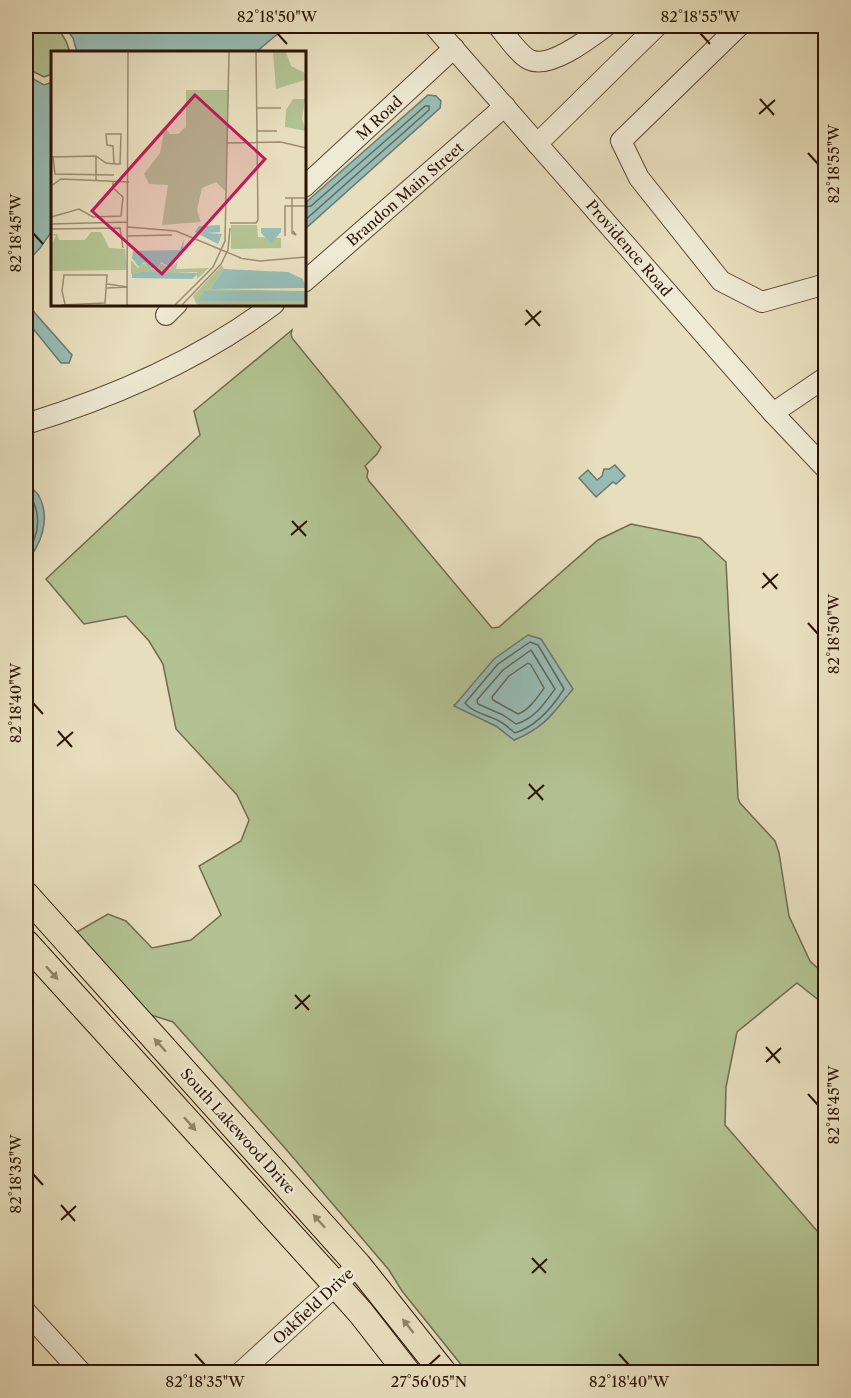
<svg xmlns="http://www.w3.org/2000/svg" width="851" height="1398" viewBox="0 0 851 1398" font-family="'Libre Caslon Text',serif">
  <rect width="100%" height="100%" fill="#e7debd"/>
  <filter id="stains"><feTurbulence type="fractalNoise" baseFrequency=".00333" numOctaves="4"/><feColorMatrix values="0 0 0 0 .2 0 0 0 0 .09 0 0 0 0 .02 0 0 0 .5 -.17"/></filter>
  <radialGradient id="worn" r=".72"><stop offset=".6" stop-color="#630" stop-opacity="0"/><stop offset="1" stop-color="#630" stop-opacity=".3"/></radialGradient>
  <g fill="#b3c293" stroke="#706b4c" stroke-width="1.5" fill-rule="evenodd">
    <path d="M26,26H57L66,41L70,52H52V74L44,77L26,68Z"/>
    <path d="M292,330L291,334L292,338L381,447L377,454L365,466L368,471L367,477L369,481L492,628L499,627L598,540L631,524L700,538L726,562L738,798L740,803L775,841L779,853L789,916L810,961L825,975L826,1006L797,983L737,1032L726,1087L725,1125L825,1240V1372H467L402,1291L389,1270L285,1148L173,1022L148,1014L75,933L108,914L126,921L152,948L191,940L221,915L199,866L241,841L249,820L237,795L176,729L163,664L149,641L126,616L84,624L46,579L200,435L194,411ZM572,689C552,715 545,727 514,740L496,726L455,705Z"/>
  </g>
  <g fill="#97bcb5" stroke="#6d796f" stroke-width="1.5">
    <path d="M64,26H287L256,52H77L73,38Z"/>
    <path d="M26,75L44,85L52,82V231L40,248L26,263Z"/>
    <path d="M428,95L436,96L441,101L440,108L305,229V203Z"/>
    <path d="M26,295L34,312L72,355L69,363H61L26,320Z"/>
    <path d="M615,465L625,476L616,484L613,482L596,497L579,478L588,470L597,480L602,476L604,469H609Z"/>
    <path d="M26,482C30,487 36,491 39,496C51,519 41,545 26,562Z"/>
    <path d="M528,635L541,639L573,689C552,714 545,727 514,740L496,726L454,706L494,659Z"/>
  </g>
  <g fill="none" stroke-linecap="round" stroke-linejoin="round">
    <g stroke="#62685d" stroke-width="1.5">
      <path d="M304,207L311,206L425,106H429V110L304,221"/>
      <path d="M26,491C42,509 41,534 26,553"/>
      <path d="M530,642L538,645L564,689C552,708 537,726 515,733C510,729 505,724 499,721C488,715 473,713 465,703L498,664Z"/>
      <path d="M531,650L555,689C545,703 534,719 516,724L503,715L478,704L477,700L503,670Z"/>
      <path d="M528,663L531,665L544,688C537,698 529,710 518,714L493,700L492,697L509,676Z"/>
    </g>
    <g stroke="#5c4633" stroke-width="22">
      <g id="minor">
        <path d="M434,26L773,413L826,469"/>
        <path d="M498,26C505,34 520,56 530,60C550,69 590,38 606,26"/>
        <path d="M739,26L621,141L639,178L721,281L762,302L826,284"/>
        <path d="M537,144L657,26"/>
        <path d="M304,187L454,48"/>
        <path d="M304,282L505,106"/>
        <path d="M166,315L177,304"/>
        <path d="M773,413L826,377"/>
        <path d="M26,424C114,397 200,360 274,304"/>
        <path d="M26,1312L81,1372"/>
        <path d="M241,1372L358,1265"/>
      </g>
    </g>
    <g stroke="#2d1405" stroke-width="28">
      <g id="major">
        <path d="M26,895L358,1265L443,1372"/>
        <path d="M26,943L336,1285L361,1313L407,1372"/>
      </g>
    </g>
    <use href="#minor" stroke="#efead4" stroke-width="20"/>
    <use href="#major" stroke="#e7debd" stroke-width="26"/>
  </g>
  <defs><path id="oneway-solid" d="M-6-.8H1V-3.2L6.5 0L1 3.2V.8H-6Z" transform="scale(1.5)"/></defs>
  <g fill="#93836a">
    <use href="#oneway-solid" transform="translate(52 973) rotate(48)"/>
    <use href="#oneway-solid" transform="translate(160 1045) rotate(-132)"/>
    <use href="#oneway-solid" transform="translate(190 1124) rotate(48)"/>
    <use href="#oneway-solid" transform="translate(319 1221) rotate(-132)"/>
    <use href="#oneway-solid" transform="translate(408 1326) rotate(-128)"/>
  </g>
  <path fill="none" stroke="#2d1405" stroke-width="2" d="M277,33L287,44M700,33L710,44M760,99L774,115M759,114L775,100M808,153L818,164M33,233L43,244M526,310L540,326M525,325L541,311M292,521L306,536M291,535L307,521M763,573L777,589M762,588L778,574M808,623L818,634M33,703L43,714M58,731L72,747M57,746L73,732M529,784L543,800M528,799L544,785M295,995L309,1010M295,1009L310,995M766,1047L780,1063M766,1062L781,1048M808,1094L818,1105M33,1174L43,1185M61,1205L75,1221M61,1220L76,1206M532,1258L546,1273M532,1273L547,1259M195,1354L205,1365M619,1354L629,1365M429,1365L440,1355"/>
  <g text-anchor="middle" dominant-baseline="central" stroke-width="5" stroke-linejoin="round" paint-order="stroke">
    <g font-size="15" fill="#2d1405" stroke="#efead4">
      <text transform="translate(379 118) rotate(-43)">M Road</text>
      <text transform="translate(405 194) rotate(-41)">Brandon Main Street</text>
      <text transform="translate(629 248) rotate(49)">Providence Road</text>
      <text transform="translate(238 1131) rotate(48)">South Lakewood Drive</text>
      <text transform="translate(313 1306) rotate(-43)">Oakfield Drive</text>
    </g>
  </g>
  <g transform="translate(51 51)">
    <rect width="255" height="255" fill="#e7debd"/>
    <path d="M222,1H235L240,15L254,22V29L225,38ZM135,39H178L174,140L165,131L151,137L146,159L150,171L111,174L117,134L98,133L93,123L109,102L114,74L118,83H127L135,76ZM242,48H254L251,68L255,80L234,76L235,59ZM180,174H206L207,186L230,187V197L180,198ZM40,181H50L58,197L74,198L76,219L1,220L0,243V194L5,185L0,183H6L8,189H34ZM80,209L87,217L93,212L98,217L107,218L110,212L119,218L127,210L125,218L158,217L146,228V221L80,223ZM171,214L173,218L159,238L255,240H154L255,250V254H146L142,245Z" fill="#b3c293"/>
    <path d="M169,174V181L156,182L171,183L167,193L144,181L148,175ZM210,177H230V181L220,192L210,182ZM133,188L132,198L120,217L110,211L107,217H98L93,211L88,216L81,207L82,200L129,199ZM173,218L237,221L252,228L255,237L159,238ZM91,221L146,222L147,223L141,228L81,227V223ZM153,240H255V250H147Z" fill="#97bcb5"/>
    <path fill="none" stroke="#9d8d73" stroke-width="1.5" d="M206,57H230M206,80H226M176,92L230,91L255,97M2,105L4,123L63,124M45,105V130M0,106L45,105L55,112L63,113H69L70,83H55L56,94L62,95L63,113M0,135L10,128L78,131M234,147H255M241,147V182L245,184L242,180M0,166L28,158L42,166L70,165L72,146L62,137V131M179,172H205L207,169L205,1M0,173L77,171M77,176L125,180L190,207M0,178L69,177L72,197M77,185L121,184M234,185V155H255M188,207L209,210L255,206M56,233L77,236M56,237L76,236M10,254L54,252L56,224H13L11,240L14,253M76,254L77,1M124,254L162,216L174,190L178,1M131,254L170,213L177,199L179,177"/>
    <path fill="#c2185b" fill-opacity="0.15" stroke="#c2185b" stroke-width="3" d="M144,44L214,108L111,223L41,160Z"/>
    <rect width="255" height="255" fill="none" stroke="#2d1405" stroke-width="3"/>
  </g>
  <rect width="851" height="1398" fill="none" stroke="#e7debd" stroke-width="66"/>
  <rect x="33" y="33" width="785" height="1332" fill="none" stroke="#2d1405" stroke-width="2"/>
  <g font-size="15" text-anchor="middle" fill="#2d1405">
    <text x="277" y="22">82°18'50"W</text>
    <text x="700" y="22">82°18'55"W</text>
    <text transform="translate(834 164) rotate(-90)" y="5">82°18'55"W</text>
    <text transform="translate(16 233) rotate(-90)" y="5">82°18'45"W</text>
    <text transform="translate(834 634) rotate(-90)" y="5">82°18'50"W</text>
    <text transform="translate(16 703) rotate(-90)" y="5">82°18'40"W</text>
    <text transform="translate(834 1105) rotate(-90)" y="5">82°18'45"W</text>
    <text transform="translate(16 1174) rotate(-90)" y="5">82°18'35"W</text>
    <text x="205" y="1387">82°18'35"W</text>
    <text x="429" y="1387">27°56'05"N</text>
    <text x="629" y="1387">82°18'40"W</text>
  </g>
  <rect width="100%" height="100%" filter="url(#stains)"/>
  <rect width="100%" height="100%" fill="url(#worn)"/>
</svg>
